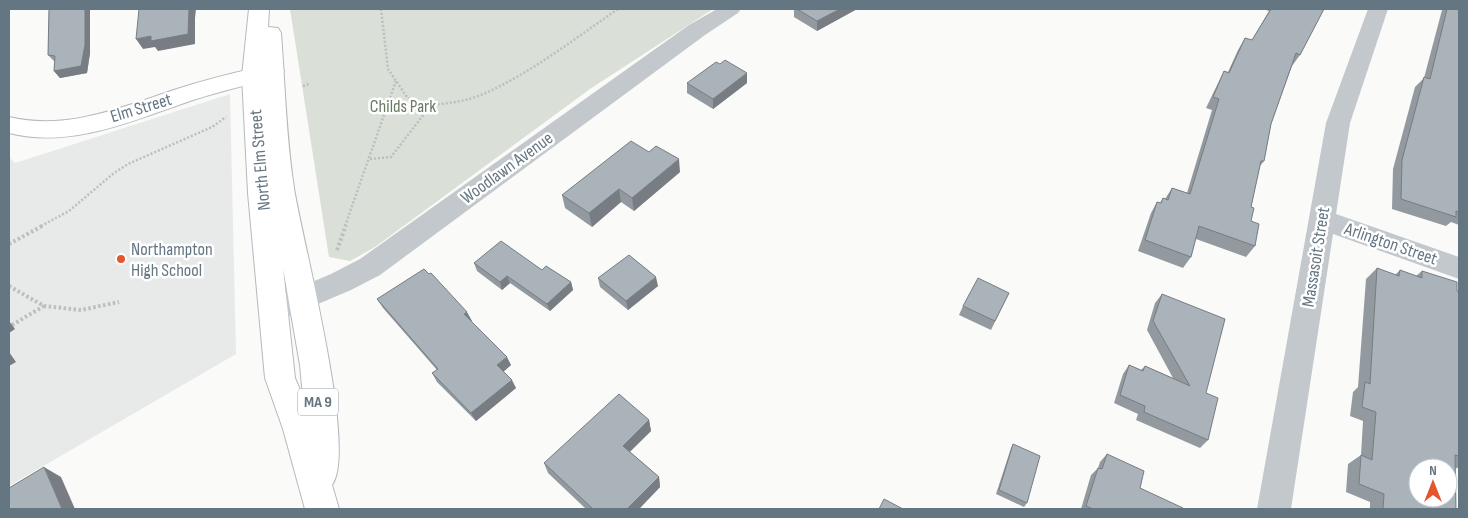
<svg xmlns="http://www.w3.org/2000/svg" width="1468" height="518" viewBox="0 0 1468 518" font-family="'Sofia Sans Condensed',sans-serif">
  <rect width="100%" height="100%" fill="#fafaf8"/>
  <path fill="#e8e9e9" d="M230,94L236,354L9,486V157L15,163Z"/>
  <path fill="#dadfd7" d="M290,9H713L590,89L375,247L350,261L329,257Z"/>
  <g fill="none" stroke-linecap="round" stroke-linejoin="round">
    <g stroke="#b5babe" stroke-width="2">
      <path id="major" d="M273,64L281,66L284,71L281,76C251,84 222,91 193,100C134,120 72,149 9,133V117C67,131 122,107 177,89C208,79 241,71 273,64Z"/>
    </g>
    <g stroke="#b4b9bd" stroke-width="2">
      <path id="highway" d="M249,9H269L268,27L278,28L281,33C285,84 286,137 294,188C302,240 358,449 332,485L339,509H305L283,429L265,378L248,193L242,76ZM283,268L300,365L303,397L295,378Z"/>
    </g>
    <g stroke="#bbbfc2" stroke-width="2.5" stroke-dasharray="2 2" stroke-linecap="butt">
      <path d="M381,9L388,69L407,97L420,106C440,104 461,103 481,95C530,74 574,39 618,9"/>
      <path d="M303,86L309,84"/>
      <path d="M370,159L391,157L431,105"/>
      <path d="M41,226L69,211L114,173L128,164L212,127L226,117"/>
      <path d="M345,226L396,81"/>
    </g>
    <g stroke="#bbbfc2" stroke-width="4" stroke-dasharray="2.5 2.5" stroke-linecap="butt">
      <path d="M9,244L44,225"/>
      <path d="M337,250L346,225"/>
      <path d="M9,286L44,306L81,310L119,302"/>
      <path d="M12,325L44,306"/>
    </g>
    <g fill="#c3c8cc" fill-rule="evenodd">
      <path d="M717,9H741L738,13L705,35L380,275L351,290L285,318L275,322L265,318L261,310L265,302L331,274L360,259L689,25Z"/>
      <path d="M1368,9H1388L1350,123L1336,214L1459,257V279L1333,234L1291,509H1257L1326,123Z"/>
    </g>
    <use href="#major" fill="#fff" fill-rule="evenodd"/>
    <use href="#highway" fill="#fff" fill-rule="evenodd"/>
  </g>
  <g fill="#929a9f">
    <path d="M49,9H90V53L87,73L60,78L54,71L55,62L48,55Z"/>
    <path d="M794,9H857L817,31L794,17Z"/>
    <path d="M1263,9H1324L1300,55L1292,66L1271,124L1264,161L1260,166L1251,207V221L1255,246L1246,257L1196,239L1191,257L1183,268L1138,251L1151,213L1157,202L1160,203L1163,198L1165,199L1172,188L1187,193L1212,110L1206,108L1218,83L1224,71L1228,72L1238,50L1245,38L1252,40L1269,11Z"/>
    <path d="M1438,9H1459V225L1451,222L1446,226L1392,209L1393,169L1415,87L1424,78L1442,10Z"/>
    <path d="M720,64L747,83L713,109L687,93V83Z"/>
    <path d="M680,172L634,211L621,202L592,227L565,208L562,195Z"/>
    <path d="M474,263L542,270L571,282L573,290L550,311L510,283L502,290L477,271Z"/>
    <path d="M1377,268L1395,275L1400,270L1416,276L1422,271L1459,292V467L1455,469L1456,509H1370V502L1346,492L1348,464L1361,455L1363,421L1350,416L1353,392L1358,387L1366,279Z"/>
    <path d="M598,278L658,286L628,310L600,287Z"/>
    <path d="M1009,293L991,330L959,315L963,306Z"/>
    <path d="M1162,294L1206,393L1208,440L1200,448L1136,420L1138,414L1114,403L1123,374L1129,365L1141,370L1145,366L1173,378L1147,330L1155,303Z"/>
    <path d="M377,299L472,321H471L511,365L503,371L516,388L476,421L437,382L432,373L437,370L383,308Z"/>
    <path d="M649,420L651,431L630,452L659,477L660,487L639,509H586L548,473L544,463Z"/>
    <path d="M1013,444L1027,503L1024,507L996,494L1011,448Z"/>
    <path d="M1107,454L1140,488L1182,509H1081L1091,475L1098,468L1100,462Z"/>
  </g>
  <g fill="#777d82">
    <path d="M85,9H90V53L87,73L60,78L54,71Z"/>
    <path d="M189,9H196L195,18V44L158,51L155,47L143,49L136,39L151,36Z"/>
    <path d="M840,9H857L817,31V21Z"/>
    <path d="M747,73V83L713,109V99Z"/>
    <path d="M679,159L680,172L634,211L632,198Z"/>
    <path d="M619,189L621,202L592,227L589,213Z"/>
    <path d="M507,276L510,283L502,290L500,282Z"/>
    <path d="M656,277L658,286L628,310L626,301Z"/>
    <path d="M571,282L573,290L550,311L547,304Z"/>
    <path d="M467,312L472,321L468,323L464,314Z"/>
    <path d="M9,321L15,329L9,333Z"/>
    <path d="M9,352L16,362L9,366Z"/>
    <path d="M507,357L511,365L501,374L497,365Z"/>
    <path d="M512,380L516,388L476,421L471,413Z"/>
    <path d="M649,420L651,431L625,456L623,446Z"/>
    <path d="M44,467L61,477L75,509H62Z"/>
    <path d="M659,477L660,487L639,509H627Z"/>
  </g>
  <g fill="#aab3b9" stroke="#777d82" fill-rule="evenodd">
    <path d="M49,9H85V45L81,66L54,71L55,56L48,55Z"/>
    <path d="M139,9H189L188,34L151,41V36L136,39Z"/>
    <path d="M797,9H840L817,21Z"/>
    <path d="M1271,9H1324L1300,55L1296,53L1271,124L1264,161H1261L1251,207L1254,208L1251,221L1259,224L1255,246L1199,226L1191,257L1145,240L1157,202L1161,203L1163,198L1168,200L1172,188L1190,194L1219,99L1213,97L1224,71L1229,73L1245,38L1252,40Z"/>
    <path d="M1447,9H1459V212L1456,211V217L1401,199L1402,160L1424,77L1430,79Z"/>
    <path d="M725,60L747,73L713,99L687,83L716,62L720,64Z"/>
    <path d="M631,141L649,152L656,146L679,159L632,198L619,189L589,213L562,195Z"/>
    <path d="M501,241L542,270L546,266L571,282L547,304L507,276L500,282L474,263Z"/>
    <path d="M629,255L656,277L626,301L598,278Z"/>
    <path d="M1377,268L1399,276L1400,270L1422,278V271L1457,282V291L1459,292V456L1455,455L1456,509H1383L1384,494L1359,484L1361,455L1372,460L1376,412L1362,407L1365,382L1370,384ZM1418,468H1448V498H1418Z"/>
    <path d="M424,269L429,274L431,273L467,312L464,314L507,357L497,365L512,380L471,413L432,373L438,369L377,299Z"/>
    <path d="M978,278L1009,293L995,321L963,306Z"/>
    <path d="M1162,294L1225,319L1206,393L1218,398L1208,440L1144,412L1145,406L1120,395L1129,365L1143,371L1145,366L1190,386L1153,321Z"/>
    <path d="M619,394L649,420L623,446L659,477L627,509H593L544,463Z"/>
    <path d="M1013,444L1040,456L1027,503L999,490Z"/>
    <path d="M1107,454L1144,471L1140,488L1183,508L1182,509H1093L1086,506L1098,468L1102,469Z"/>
    <path d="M44,467L62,509H9V488Z"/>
    <path d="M884,499L903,509H879Z"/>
  </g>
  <circle fill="#e4572e" stroke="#fff" stroke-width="2" cx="121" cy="259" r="5"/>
  <g text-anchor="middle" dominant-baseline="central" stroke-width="5" stroke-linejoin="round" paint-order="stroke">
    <rect fill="#fff" stroke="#939fa8" stroke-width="1" x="298" y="388.5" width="40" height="27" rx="4"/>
    <g font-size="16" font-weight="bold" fill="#657683">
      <text x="318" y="402">MA 9</text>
    </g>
    <g font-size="18" fill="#687a64" stroke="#fff">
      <text x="403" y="106">Childs Park</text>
    </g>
    <g font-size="18" fill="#657683" stroke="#fff">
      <text transform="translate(141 108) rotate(-17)">Elm Street</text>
      <text transform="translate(260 160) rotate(-95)">North Elm Street</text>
      <text transform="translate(507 168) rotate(-36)">Woodlawn Avenue</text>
      <text transform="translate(1391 244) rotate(19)">Arlington Street</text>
      <text transform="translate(1316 257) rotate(-81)">Massasoit Street</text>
    </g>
    <g font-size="18" fill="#657683" stroke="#fff" text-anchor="start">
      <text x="131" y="249">Northampton<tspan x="131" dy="21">High School</tspan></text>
    </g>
  </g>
  <rect width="1468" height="518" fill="none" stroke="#657683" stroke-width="20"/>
  <g transform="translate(1433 483)"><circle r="24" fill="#ffffff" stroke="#c1c8cd"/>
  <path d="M0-4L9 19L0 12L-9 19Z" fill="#e4572e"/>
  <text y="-8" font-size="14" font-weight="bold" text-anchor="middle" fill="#657683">N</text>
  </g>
</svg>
